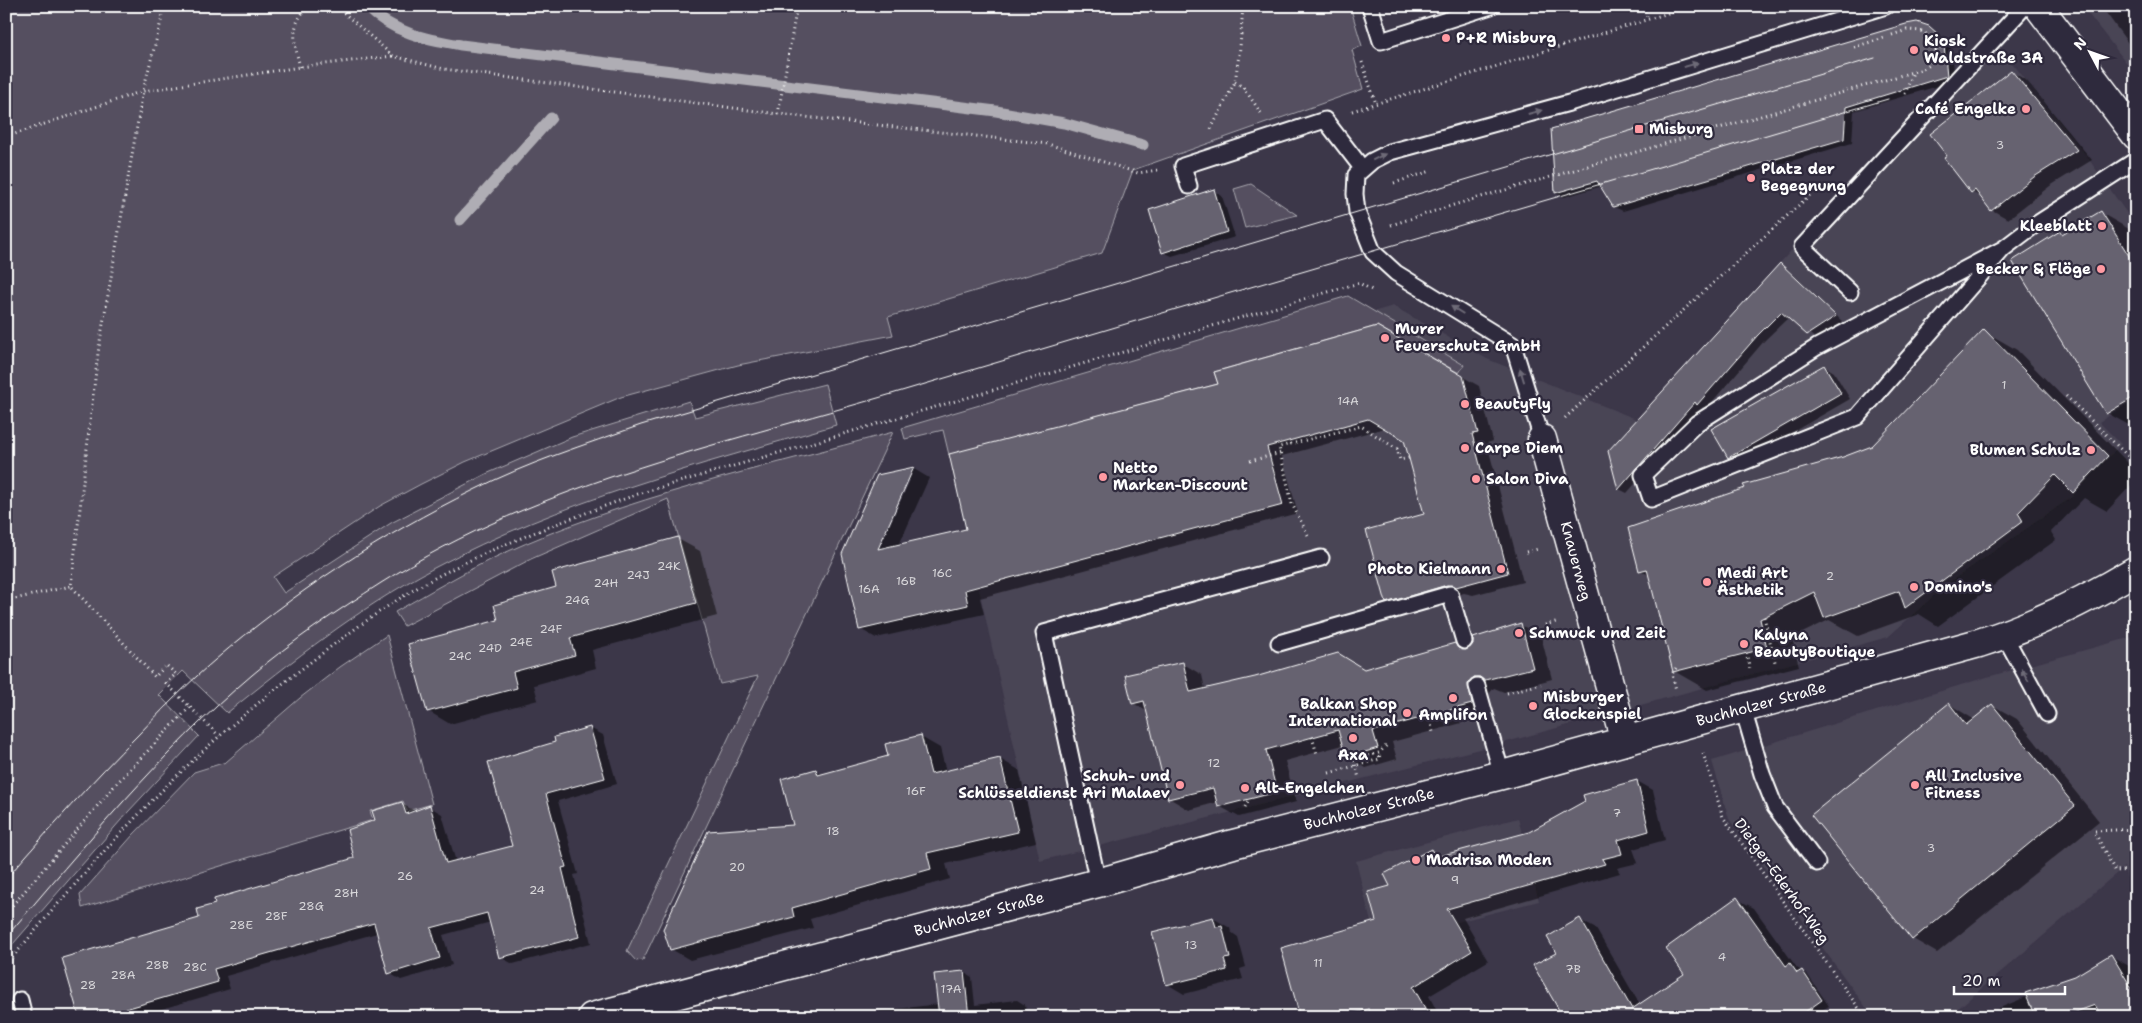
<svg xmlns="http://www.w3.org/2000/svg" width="2142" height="1023" viewBox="0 0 2142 1023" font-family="'Shantell Sans',sans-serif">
  <rect width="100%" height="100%" fill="#3c3749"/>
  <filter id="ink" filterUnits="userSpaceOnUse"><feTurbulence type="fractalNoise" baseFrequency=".02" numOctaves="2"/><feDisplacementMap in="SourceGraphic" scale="10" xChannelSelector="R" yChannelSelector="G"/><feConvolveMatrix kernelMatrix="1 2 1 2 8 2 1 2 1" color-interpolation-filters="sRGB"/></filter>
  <g filter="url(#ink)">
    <g fill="#494455">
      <path d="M2082,6H2136V75Z"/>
      <path d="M1990,35L2085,154L2136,226V399L2099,422L2121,444L2072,497L1947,584L1888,637L1499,744L1040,861L945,438L1393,306L1487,359L1636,419Z"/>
      <path d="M2136,636V913L2124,867L1948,1017H1873L1729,819L1712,761L1987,677Z"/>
      <path d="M1518,818L1539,901L1376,943L1356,861Z"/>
    </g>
    <g fill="#555060" stroke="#aaa8b0">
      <path d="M6,6H1350L1362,46L1352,50L1363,89L1133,170L1102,253L888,317L893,335L738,365L621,397L465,462L421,484L380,506L273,577L284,593L391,523L486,474L572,437L689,401L695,417L825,384L836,425C699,465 560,501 434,568C359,608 293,660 227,713L183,671L159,695L199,736L128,812L6,952Z"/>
      <path d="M1251,184L1297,215L1245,228L1234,189Z"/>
      <path d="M1348,296L1464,365L1459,373L1377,326L1214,372L1218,384L949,455L943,430L905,439L902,428Z"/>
      <path d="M893,432L643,960L636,961L627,951L758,676L720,684L668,499L531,559L404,626L395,612C430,592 465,571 502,554C626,497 762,468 893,432Z"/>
      <path d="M387,635L432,804L407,811L403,801L370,811L373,820L82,908L80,895L133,835L194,772L226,762L300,698L340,667Z"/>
    </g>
    <g fill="#0007" fill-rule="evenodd">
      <path d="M2101,6H2136V54Z"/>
      <path d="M1928,27L1947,40L1952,50L1955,81L1854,111L1852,143L1623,211L1614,207L1602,186L1564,197L1556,193Z"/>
      <path d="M2012,72L2027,81L2092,160L2050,186L2008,219L1992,210L1983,198L1972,192L1949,156Z"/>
      <path d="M1214,191L1222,196L1235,237L1172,256L1163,252Z"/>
      <path d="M2101,213L2136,233V429L2107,413L2063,235Z"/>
      <path d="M1780,265L1788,270L1843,322L1816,339L1789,317L1765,340L1706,409L1703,407L1627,493L1619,489Z"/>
      <path d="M1377,328L1479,386L1493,441L1487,443L1523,582L1473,595L1464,593L1403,611L1387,602L1426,515L1405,439L1385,428L1282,456L1298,513L980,598L984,614L876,638L860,629L843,551L846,548L878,476L914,469L929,478L899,545L967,530L1219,385ZM907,480H910L876,555L874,554Z"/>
      <path d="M1984,331L2017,350L2136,471V480L2107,511L2084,498L2051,532L2056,540L1938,626L1919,614L1858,636L1829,620L1792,638L1799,666L1707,690L1674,671L1650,576L1640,570L1844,458L1873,447Z"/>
      <path d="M1824,366L1834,372L1850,399L1739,463L1729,457Z"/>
      <path d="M678,539L700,551L717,616L592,650L596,668L534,685L538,700L450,724L428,711L500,620L558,588Z"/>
      <path d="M1521,625L1541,636L1552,679L1504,692L1494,688L1487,696L1491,715L1392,742L1397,759L1366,768L1347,757L1343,745L1285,761L1296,802L1239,817L1219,806L1218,802L1189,810L1169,798L1148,712L1133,703L1182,663L1202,675L1205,689L1364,671L1455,644L1467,651Z"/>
      <path d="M2136,638V652L2132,639Z"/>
      <path d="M1949,704L1975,720L1992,705L2017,719L2099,821L1937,953L1913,939Z"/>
      <path d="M590,728L603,735L617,784L558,801L578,874L574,875L591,943L513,964L500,957L491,922L443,935L452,965L401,980L389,973L377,933L226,976L230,989L134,1017H81L201,919L356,859L376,821L402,804L415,811L430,807L442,814L456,862L514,847L557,743Z"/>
      <path d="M921,737L940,748L946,772L1000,759L1019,770L1036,842L946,864L950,879L810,919L813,928L690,960L671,949L794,827L816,770L823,775L890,757Z"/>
      <path d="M1637,781L1653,790L1665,840L1633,849L1638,863L1617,868L1620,873L1463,918L1488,961L1429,996L1440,1017H1301L1377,922L1392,887L1431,850L1442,857L1530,833Z"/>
      <path d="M1737,899L1754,908L1797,968L1807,974L1829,1006L1810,1017H1690L1686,974Z"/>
      <path d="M1213,918L1230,928L1231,932L1238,937L1246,967L1240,969L1243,979L1184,994L1167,984Z"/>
      <path d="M1580,920L1596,929L1647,1017H1550L1561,1010L1558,953Z"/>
      <path d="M2111,956L2129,966L2136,978V1017H1999L1997,1009L2075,977Z"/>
      <path d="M964,972L972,977L975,1005L1017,1000L1025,1005L1027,1017H881L880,1011L939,1004Z"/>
    </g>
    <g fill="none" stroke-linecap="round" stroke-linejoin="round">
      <g stroke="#afadb4" stroke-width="11">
        <path d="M366,6C392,33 426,39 461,45L996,111L1064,123L1143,145"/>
        <path d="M460,220L551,118"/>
      </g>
    </g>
    <g fill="#666270" stroke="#fff">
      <path d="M1917,22L1929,26L1938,34L1944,45L1947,76L1846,107L1844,139L1613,207L1597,181L1555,193L1551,129L1906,24Z"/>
      <path d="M2011,70L2077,150L2034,177L1991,211L1975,190L1971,193L1944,158L1947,156L1930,134Z"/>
      <path d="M1214,189L1227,232L1162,253L1149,210Z"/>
      <path d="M2101,211L2136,267V396L2106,414L2012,261L2060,231L2062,234Z"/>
      <path d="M1780,263L1836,316L1807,335L1781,312L1757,336L1697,405L1695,402L1618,490L1608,451Z"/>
      <path d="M1377,326L1463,376L1478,433L1472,434L1508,573L1456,587L1447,585L1386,603L1366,530L1424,514L1404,440L1368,419L1267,447L1283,505L965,590L968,605L859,630L842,554L877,475L914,467L878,549L966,529L949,454L1218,384L1214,372Z"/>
      <path d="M1984,329L2108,456L2073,493L2055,475L2018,513L2023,521L1905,608L1899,591L1824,618L1814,592L1760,619L1767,648L1673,672L1647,569L1639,571L1628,528L1745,488L1743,485L1843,457L1872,446Z"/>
      <path d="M1824,365L1841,393L1728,458L1711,429Z"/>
      <path d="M678,537L696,603L570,638L575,655L513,672L517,688L427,712L408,644L498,620L494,605L556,587L552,572Z"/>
      <path d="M1521,623L1533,668L1485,680V682L1480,677H1474L1468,684L1472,704L1373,731L1378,748L1346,758L1338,730L1266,750L1277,792L1218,807L1213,788L1168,799L1144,701L1132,704L1125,675L1183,662L1190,692L1255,677L1338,653L1364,669L1455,643L1458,648L1466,650L1473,644V638Z"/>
      <path d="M1949,703L1966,725L1992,704L2075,806L1912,940L1811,815Z"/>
      <path d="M590,727L605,778L546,794L566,867L562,868L579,937L499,958L487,913L431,928L440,958L388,974L374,923L214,969L218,982L98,1017H79L62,958L199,918L197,909L215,904L214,899L354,858L347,830L375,820L372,811L402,802L406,814L430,805L446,863L512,846L488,762L555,742L554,737Z"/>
      <path d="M921,735L931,774L1000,758L1018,832L927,853L931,869L792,908L794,917L670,950L663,929L708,831L793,825L781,779L816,769L818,775L888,756L885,744Z"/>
      <path d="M1637,780L1649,831L1618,840L1622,854L1602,859L1605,864L1447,909L1472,951L1413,987L1430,1017H1371L1369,1009L1341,1017H1300L1281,948L1376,921L1368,892L1390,886L1384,874L1431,849L1436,857L1529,832L1585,801L1583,795Z"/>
      <path d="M1737,897L1786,966L1790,963L1797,973L1802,970L1822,1000L1798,1017H1563L1533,965L1556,953L1547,937L1580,918L1632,1009L1684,974L1666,948Z"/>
      <path d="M1213,917L1216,927L1222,926L1230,958L1224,959L1227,970L1166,985L1152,932Z"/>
      <path d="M2111,954L2136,995V1017H2102L2095,1005L2062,1017H2035L2025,993L2075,976Z"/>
      <path d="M964,971L969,1017H939L934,974Z"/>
    </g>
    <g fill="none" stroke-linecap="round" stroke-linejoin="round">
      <g stroke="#fff" stroke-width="19">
        <g id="service">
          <path d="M1370,6L1381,41L1491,6"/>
          <path d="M1189,186L1183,166L1325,120L1362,168"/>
          <path d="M2003,249L1857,417L1651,499L1643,475L1697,423L1817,347L2003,249L2032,227L2136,160"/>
          <path d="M1850,292L1802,247L2025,6"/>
          <path d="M1542,439L1513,345L1396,273L1373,252L1357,212L1355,194L1356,175L1372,161L1390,152L1569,103L1886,6"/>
          <path d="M2004,635L2047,714"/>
          <path d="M1279,643L1450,594L1464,641"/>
          <path d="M1477,686L1502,775"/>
          <path d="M1743,709L1762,774L1775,807L1817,863"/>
          <path d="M1098,883L1044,633L1321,558"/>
          <path d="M20,1000L24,1017"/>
        </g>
      </g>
      <g stroke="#fff" stroke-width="31">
        <g id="minor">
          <path d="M2038,6L2136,135"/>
          <path d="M1542,439L1625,741"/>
        </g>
      </g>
      <g stroke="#fff" stroke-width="31">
        <path id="secondary" d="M592,1017L1098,883L1233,844L1502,775L1979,643C2034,626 2086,600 2136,570"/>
      </g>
      <g stroke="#fff" stroke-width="3" stroke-dasharray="1 4" stroke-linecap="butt">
        <path d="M165,6L143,91L98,353L71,586L155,677L166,665L176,674L166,683L219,736"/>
        <path d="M336,6L393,56L444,69L778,114L1048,144L1138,173L1158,170"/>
        <path d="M1644,6L1648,20"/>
        <path d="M1892,35L1907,30L1923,31L1933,41L1936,50L1958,37"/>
        <path d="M1854,47L1884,38"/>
        <path d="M1362,62L1376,104"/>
        <path d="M300,67C294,43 289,24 309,6"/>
        <path d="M1235,82L1243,87L1261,113"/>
        <path d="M1905,94L1913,72"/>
        <path d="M1352,111L1691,6"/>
        <path d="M778,114L797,6"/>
        <path d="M1211,129L1235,82L1240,48L1243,6"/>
        <path d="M6,137L143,91L300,67L393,56"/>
        <path d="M1394,183L1431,171"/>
        <path d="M1391,225L1457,204L1923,69L1930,65L1936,50"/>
        <path d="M2066,396L2136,464"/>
        <path d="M1565,418L1810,195"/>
        <path d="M1250,461L1281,453"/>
        <path d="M1308,535L1292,504L1279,447L1361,426L1397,449L1400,460L1409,458"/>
        <path d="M1526,552L1538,549"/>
        <path d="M6,601L71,586"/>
        <path d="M1764,617L1775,662"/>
        <path d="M1545,625L1559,621"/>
        <path d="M1746,653L1750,669"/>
        <path d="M1676,668L1672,674L1676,690"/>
        <path d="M1507,693L1541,684"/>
        <path d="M1429,716L1433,732"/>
        <path d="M1312,737L1317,754"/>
        <path d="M1703,753L1723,817L1865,1017"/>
        <path d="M1353,755L1354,760L1379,753L1387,745"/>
        <path d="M1354,760L1359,778"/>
        <path d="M1329,773L1380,759L1379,753"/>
        <path d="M1245,807L1249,799"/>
        <path d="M2136,829L2094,831L2115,871L2136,870"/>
        <path d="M6,913L116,784L190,707"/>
        <path d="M6,965C62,899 119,831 182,771C225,729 272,691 320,655C362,623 405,592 452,569C512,539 575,517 638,494L1359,283L1372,290"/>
      </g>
      <use href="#service" stroke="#2f2a3d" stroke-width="15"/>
      <use href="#minor" stroke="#2f2a3d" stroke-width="28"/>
      <use href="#secondary" stroke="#2f2a3d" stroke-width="28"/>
      <g stroke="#fff" stroke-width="1">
        <path d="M6,879C49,829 92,781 138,735C163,709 188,683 215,660C293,593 382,535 474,490C527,463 584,445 641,425L1875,58"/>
        <path d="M6,937C84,846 161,752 252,675C292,641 337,611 381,583C543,480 734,442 915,387C1239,289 1564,196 1888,99"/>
      </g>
    </g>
    <defs><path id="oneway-solid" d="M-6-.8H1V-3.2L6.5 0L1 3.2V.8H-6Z" transform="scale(1.25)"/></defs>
    <g fill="#6d6a77">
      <use href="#oneway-solid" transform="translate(1691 65) rotate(-16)"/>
      <use href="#oneway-solid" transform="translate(1535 112) rotate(-15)"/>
      <use href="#oneway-solid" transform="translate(1379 157) rotate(-26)"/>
      <use href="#oneway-solid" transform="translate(1457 310) rotate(-148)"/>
      <use href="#oneway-solid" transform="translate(1522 375) rotate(-107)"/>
      <use href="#oneway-solid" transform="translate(2025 675) rotate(-119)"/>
    </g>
  </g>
  <g fill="#ff9aa2" stroke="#2f2a3d" stroke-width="2">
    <circle cx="1446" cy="38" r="5"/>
    <circle cx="1914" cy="50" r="5"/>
    <circle cx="2026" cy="109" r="5"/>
    <rect x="1634" y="124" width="10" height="10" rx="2.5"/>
    <circle cx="1751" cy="178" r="5"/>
    <circle cx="2102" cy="226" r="5"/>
    <circle cx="2101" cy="269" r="5"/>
    <circle cx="1385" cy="338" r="5"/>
    <circle cx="1465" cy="404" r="5"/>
    <circle cx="1465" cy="448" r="5"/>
    <circle cx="2091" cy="450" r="5"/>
    <circle cx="1103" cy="477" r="5"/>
    <circle cx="1476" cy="479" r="5"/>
    <circle cx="1501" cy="569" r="5"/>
    <circle cx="1707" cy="582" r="5"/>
    <circle cx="1914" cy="587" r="5"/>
    <circle cx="1519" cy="633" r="5"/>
    <circle cx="1744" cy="644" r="5"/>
    <circle cx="1453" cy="698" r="5"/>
    <circle cx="1533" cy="706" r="5"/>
    <circle cx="1407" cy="713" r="5"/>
    <circle cx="1353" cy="738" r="5"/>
    <circle cx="1180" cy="785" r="5"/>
    <circle cx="1915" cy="785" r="5"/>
    <circle cx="1245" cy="788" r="5"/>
    <circle cx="1416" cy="860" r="5"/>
  </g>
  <g text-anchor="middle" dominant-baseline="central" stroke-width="4.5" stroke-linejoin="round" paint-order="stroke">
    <g font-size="12" fill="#d9d8db">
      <text x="2000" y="145">3</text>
      <text x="2004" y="385">1</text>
      <text x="1348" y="401">14A</text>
      <text x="669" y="566">24K</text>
      <text x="942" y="573">16C</text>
      <text x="638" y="575">24J</text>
      <text x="1830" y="576">2</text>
      <text x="906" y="581">16B</text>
      <text x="606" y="583">24H</text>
      <text x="869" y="589">16A</text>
      <text x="577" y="600">24G</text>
      <text x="551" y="629">24F</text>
      <text x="521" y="642">24E</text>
      <text x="490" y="648">24D</text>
      <text x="460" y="656">24C</text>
      <text x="1214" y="763">12</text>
      <text x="916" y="791">16F</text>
      <text x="1617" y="813">7</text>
      <text x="833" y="831">18</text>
      <text x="1931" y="848">3</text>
      <text x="737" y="867">20</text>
      <text x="405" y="876">26</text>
      <text x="1455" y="880">9</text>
      <text x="537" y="890">24</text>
      <text x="346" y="893">28H</text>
      <text x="311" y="906">28G</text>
      <text x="276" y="916">28F</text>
      <text x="241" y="925">28E</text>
      <text x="1191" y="945">13</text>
      <text x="1722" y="957">4</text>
      <text x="1318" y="963">11</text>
      <text x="157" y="965">28B</text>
      <text x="195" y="967">28C</text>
      <text x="1573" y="969">7B</text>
      <text x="123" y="975">28A</text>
      <text x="88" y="985">28</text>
      <text x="951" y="989">17A</text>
    </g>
    <g font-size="15" font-weight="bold" fill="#fff" stroke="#2f2a3d" text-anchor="start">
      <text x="1456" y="38">P+R Misburg</text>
      <text x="1924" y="41">Kiosk<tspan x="1924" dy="17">Waldstraße 3A</tspan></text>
      <text x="2016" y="109" text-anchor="end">Café Engelke</text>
      <text x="1649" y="129">Misburg</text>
      <text x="1761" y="169">Platz der<tspan x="1761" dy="17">Begegnung</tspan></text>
      <text x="2092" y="226" text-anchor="end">Kleeblatt</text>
      <text x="2091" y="269" text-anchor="end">Becker &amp; Flöge</text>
      <text x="1395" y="329">Murer<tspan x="1395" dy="17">Feuerschutz GmbH</tspan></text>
      <text x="1475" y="404">BeautyFly</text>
      <text x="1475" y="448">Carpe Diem</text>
      <text x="2081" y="450" text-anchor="end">Blumen Schulz</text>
      <text x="1113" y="468">Netto<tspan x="1113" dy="17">Marken-Discount</tspan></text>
      <text x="1486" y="479">Salon Diva</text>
      <text x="1491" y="569" text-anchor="end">Photo Kielmann</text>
      <text x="1717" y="573">Medi Art<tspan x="1717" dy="17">Ästhetik</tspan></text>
      <text x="1924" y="587">Domino's</text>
      <text x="1529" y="633">Schmuck und Zeit</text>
      <text x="1754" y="635">Kalyna<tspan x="1754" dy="17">BeautyBoutique</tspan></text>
      <text x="1543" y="697">Misburger<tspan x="1543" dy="17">Glockenspiel</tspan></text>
      <text x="1397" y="704" text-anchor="end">Balkan Shop<tspan x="1397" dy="17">International</tspan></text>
      <text x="1453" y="715" text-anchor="middle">Amplifon</text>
      <text x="1353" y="755" text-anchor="middle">Axa</text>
      <text x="1170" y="776" text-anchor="end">Schuh- und<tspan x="1170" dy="17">Schlüsseldienst Ari Malaev</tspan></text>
      <text x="1925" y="776">All Inclusive<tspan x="1925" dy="17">Fitness</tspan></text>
      <text x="1255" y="788">Alt-Engelchen</text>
      <text x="1426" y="860">Madrisa Moden</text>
    </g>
    <g font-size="15" fill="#fff" stroke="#2f2a3d">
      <text transform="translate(1576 561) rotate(75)">Knauerweg</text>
      <text transform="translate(1761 704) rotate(-15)">Buchholzer Straße</text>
      <text transform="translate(1369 809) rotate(-14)">Buchholzer Straße</text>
      <text transform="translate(1782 881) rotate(54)">Dietger-Ederhof-Weg</text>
      <text transform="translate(979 914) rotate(-15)">Buchholzer Straße</text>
    </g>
  </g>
  <rect width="2142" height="1023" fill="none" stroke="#2f2a3d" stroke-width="25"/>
  <rect x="12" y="12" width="2117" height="998" fill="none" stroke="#fff" stroke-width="2" filter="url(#ink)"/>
  <g transform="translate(2090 52) rotate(311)" stroke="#2f2a3d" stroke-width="4" paint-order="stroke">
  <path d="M0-4L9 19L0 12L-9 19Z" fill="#ffffff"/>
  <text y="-8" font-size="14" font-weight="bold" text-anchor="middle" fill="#ffffff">N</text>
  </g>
  <path d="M1954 986v8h111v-8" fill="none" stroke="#ffffff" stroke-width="2.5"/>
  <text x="1962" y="986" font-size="15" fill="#ffffff" stroke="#2f2a3d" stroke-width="4" paint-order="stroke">20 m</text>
</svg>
